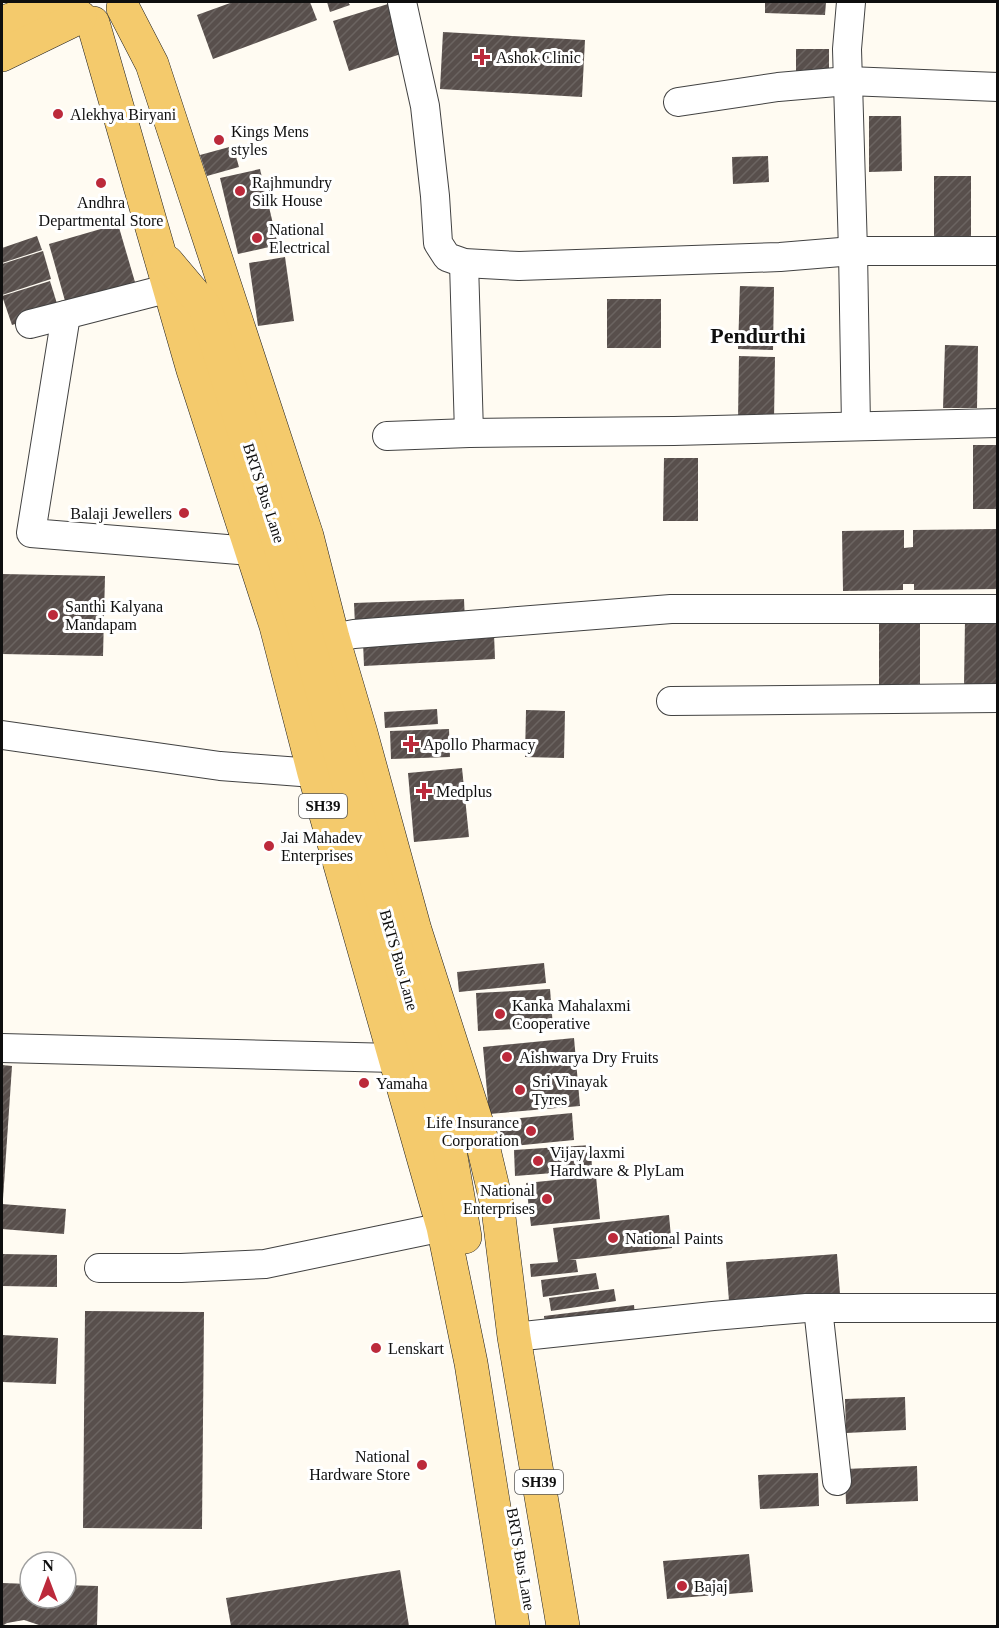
<svg xmlns="http://www.w3.org/2000/svg" width="999" height="1628" viewBox="0 0 999 1628" font-family="'Times New Roman',serif">
  <defs>
    <pattern id="building-hatch" width="6" height="6" patternUnits="userSpaceOnUse" patternTransform="scale(1.5)"><rect width="6" height="6" fill="#584f4c"/><path d="M-1 1l2-2M0 6l6-6M5 7l2-2" fill="none" stroke="#6b6461"/></pattern>
  </defs>
  <rect width="100%" height="100%" fill="#fffbf2"/>
  <g fill="url(#building-hatch)">
    <path d="M233,2H310L317,20L213,59L197,15Z"/>
    <path d="M327,2H348L350,5L330,12Z"/>
    <path d="M765,2H826L825,15L765,13Z"/>
    <path d="M388,4L404,53L349,71L333,21Z"/>
    <path d="M443,32L585,40L582,97L440,89Z"/>
    <path d="M796,49H829V76L796,75Z"/>
    <path d="M869,116H901L902,171L869,172Z"/>
    <path d="M233,146L239,167L207,176L200,155Z"/>
    <path d="M768,156L769,182L733,184L732,157Z"/>
    <path d="M260,169L278,245L238,254L220,178Z"/>
    <path d="M934,176H971V238L934,239Z"/>
    <path d="M118,224L137,289L67,308L49,244Z"/>
    <path d="M37,236L42,250L2,263V248Z"/>
    <path d="M43,251L51,279L2,295V264Z"/>
    <path d="M285,257L294,321L258,326L249,263Z"/>
    <path d="M50,281L59,310L12,325L2,296Z"/>
    <path d="M740,286L774,287L773,350L738,349Z"/>
    <rect x="607" y="299" width="54" height="49"/>
    <path d="M945,345L978,346L977,408H943Z"/>
    <path d="M739,356L775,357L774,420L738,419Z"/>
    <rect x="973" y="445" width="25" height="64"/>
    <path d="M664,458H698V521H663Z"/>
    <path d="M998,529V589L914,590V584H903V590L843,591L842,531L904,530V548L913,547V530Z"/>
    <path d="M2,574L105,576L103,656L2,654Z"/>
    <path d="M464,599L465,622L355,625L354,603Z"/>
    <path d="M965,619L998,620V687H964Z"/>
    <rect x="879" y="621" width="41" height="70"/>
    <path d="M494,634L495,659L364,666L363,642Z"/>
    <path d="M437,709L438,724L385,728L384,712Z"/>
    <path d="M526,710L565,711L564,758L525,757Z"/>
    <path d="M449,729L450,757L391,759L390,731Z"/>
    <path d="M462,768L469,837L414,842L408,773Z"/>
    <path d="M544,963L546,983L459,992L457,972Z"/>
    <path d="M550,989L553,1027L478,1031L476,993Z"/>
    <path d="M574,1038L580,1106L489,1114L483,1047Z"/>
    <path d="M2,1065L12,1066L3,1199H2Z"/>
    <path d="M572,1113L574,1140L502,1147L499,1120Z"/>
    <path d="M591,1145L592,1170L515,1176L514,1150Z"/>
    <path d="M596,1176L600,1219L531,1226L526,1183Z"/>
    <path d="M2,1204L66,1209L64,1234L2,1229Z"/>
    <path d="M669,1215L672,1248L569,1260H576L578,1272L531,1277L530,1264L558,1262L553,1228Z"/>
    <path d="M2,1254L57,1255V1287L2,1286Z"/>
    <path d="M837,1254L840,1294L729,1301L726,1262Z"/>
    <path d="M596,1273L599,1289L543,1297L541,1280Z"/>
    <path d="M614,1289L616,1301L551,1311L549,1298Z"/>
    <path d="M634,1305L635,1317L545,1329L544,1316Z"/>
    <path d="M85,1311L204,1312L202,1529L83,1528Z"/>
    <path d="M2,1335L58,1338L56,1384L2,1382Z"/>
    <path d="M905,1397L906,1430L846,1433L845,1399Z"/>
    <path d="M917,1466L918,1501L846,1504L845,1469Z"/>
    <path d="M818,1473L819,1506L760,1509L758,1475Z"/>
    <path d="M749,1554L753,1592L667,1599L663,1561Z"/>
    <path d="M400,1570L409,1626H231L226,1598Z"/>
    <path d="M2,1583L30,1584V1598H66V1585L98,1586L97,1626H42L24,1620L7,1623L2,1626Z"/>
  </g>
  <g fill="none" stroke-linecap="round" stroke-linejoin="round">
    <g stroke="#424242" stroke-width="30">
      <g id="minor">
        <path d="M402,2L425,106L435,196L438,243L447,257L464,263L519,266L780,257L853,251H998"/>
        <path d="M851,2L847,49L853,251L856,426"/>
        <path d="M678,102L778,87L848,81L998,87"/>
        <path d="M464,263L469,433"/>
        <path d="M66,315L31,533L251,551"/>
        <path d="M30,324L170,288"/>
        <path d="M387,436L469,433L674,431L998,423"/>
        <path d="M333,638L354,634L671,609H998"/>
        <path d="M671,701L998,698"/>
        <path d="M2,735L220,766L314,773"/>
        <path d="M2,1048L395,1058"/>
        <path d="M99,1268H181L265,1264L443,1227"/>
        <path d="M818,1308L837,1481"/>
        <path d="M514,1337L713,1316L806,1308H998"/>
      </g>
    </g>
    <g stroke="#202020" stroke-width="34">
      <g id="major">
        <path d="M123,8L152,64L307,536L333,638L361,733L415,930L480,1133L498,1209L514,1337L563,1626"/>
        <path d="M2,23L57,2"/>
        <path d="M93,23L193,370L276,626L314,773L443,1227L471,1363L513,1626"/>
        <path d="M2,55L80,17"/>
        <path d="M167,262L205,307L284,559L443,1111L465,1237"/>
      </g>
    </g>
    <use href="#minor" stroke="#fff" stroke-width="28"/>
    <use href="#major" stroke="#f4ca6c" stroke-width="33"/>
  </g>
  <g fill="#bc2a3b" stroke="#fff" stroke-width="2">
    <path d="M479 48h6v6h6v6h-6v6h-6v-6h-6v-6h6z"/>
    <circle cx="58" cy="114" r="6"/>
    <circle cx="219" cy="140" r="6"/>
    <circle cx="101" cy="183" r="6"/>
    <circle cx="240" cy="191" r="6"/>
    <circle cx="257" cy="238" r="6"/>
    <circle cx="184" cy="513" r="6"/>
    <circle cx="53" cy="615" r="6"/>
    <path d="M408 735h6v6h6v6h-6v6h-6v-6h-6v-6h6z"/>
    <path d="M421 782h6v6h6v6h-6v6h-6v-6h-6v-6h6z"/>
    <circle cx="269" cy="846" r="6"/>
    <circle cx="500" cy="1014" r="6"/>
    <circle cx="507" cy="1057" r="6"/>
    <circle cx="364" cy="1083" r="6"/>
    <circle cx="520" cy="1090" r="6"/>
    <circle cx="531" cy="1131" r="6"/>
    <circle cx="538" cy="1161" r="6"/>
    <circle cx="547" cy="1199" r="6"/>
    <circle cx="613" cy="1238" r="6"/>
    <circle cx="376" cy="1348" r="6"/>
    <circle cx="422" cy="1465" r="6"/>
    <circle cx="682" cy="1586" r="6"/>
  </g>
  <g text-anchor="middle" dominant-baseline="central" stroke-width="6" stroke-linejoin="round" paint-order="stroke">
    <g fill="#fff" stroke="#575757" stroke-width="1.5">
      <rect x="299" y="794" width="48" height="24" rx="4.5"/>
      <rect x="515" y="1470" width="48" height="24" rx="4.5"/>
    </g>
    <g font-size="15" font-weight="bold" fill="#0f0f0f">
      <text x="323" y="806">SH39</text>
      <text x="539" y="1482">SH39</text>
    </g>
    <g font-size="16" fill="#0f0f0f" stroke="#fff" text-anchor="start">
      <text x="496" y="57">Ashok Clinic</text>
      <text x="70" y="114">Alekhya Biryani</text>
      <text x="231" y="131">Kings Mens<tspan x="231" dy="18">styles</tspan></text>
      <text x="252" y="182">Rajhmundry<tspan x="252" dy="18">Silk House</tspan></text>
      <text x="101" y="202" text-anchor="middle">Andhra<tspan x="101" dy="18">Departmental Store</tspan></text>
      <text x="269" y="229">National<tspan x="269" dy="18">Electrical</tspan></text>
      <text x="172" y="513" text-anchor="end">Balaji Jewellers</text>
      <text x="65" y="606">Santhi Kalyana<tspan x="65" dy="18">Mandapam</tspan></text>
      <text x="423" y="744">Apollo Pharmacy</text>
      <text x="436" y="791">Medplus</text>
      <text x="281" y="837">Jai Mahadev<tspan x="281" dy="18">Enterprises</tspan></text>
      <text x="512" y="1005">Kanka Mahalaxmi<tspan x="512" dy="18">Cooperative</tspan></text>
      <text x="519" y="1057">Aishwarya Dry Fruits</text>
      <text x="532" y="1081">Sri Vinayak<tspan x="532" dy="18">Tyres</tspan></text>
      <text x="376" y="1083">Yamaha</text>
      <text x="519" y="1122" text-anchor="end">Life Insurance<tspan x="519" dy="18">Corporation</tspan></text>
      <text x="550" y="1152">Vijay laxmi<tspan x="550" dy="18">Hardware &amp; PlyLam</tspan></text>
      <text x="535" y="1190" text-anchor="end">National<tspan x="535" dy="18">Enterprises</tspan></text>
      <text x="625" y="1238">National Paints</text>
      <text x="388" y="1348">Lenskart</text>
      <text x="410" y="1456" text-anchor="end">National<tspan x="410" dy="18">Hardware Store</tspan></text>
      <text x="694" y="1586">Bajaj</text>
    </g>
    <g font-size="16" fill="#0f0f0f" stroke="#fff">
      <text transform="translate(264 493) rotate(72)">BRTS Bus Lane</text>
      <text transform="translate(399 960) rotate(74)">BRTS Bus Lane</text>
      <text transform="translate(521 1559) rotate(80)">BRTS Bus Lane</text>
    </g>
    <g font-size="22" font-weight="bold" fill="#0f0f0f" stroke="#fff">
      <text x="758" y="335">Pendurthi</text>
    </g>
  </g>
  <rect width="999" height="1628" fill="none" stroke="#0f0f0f" stroke-width="6"/>
  <g transform="translate(48 1580)"><circle r="28" fill="#ffffff" stroke="#9f9f9f" stroke-width="1.5"/>
  <path d="M0-4.5L10 22L0 15L-10 22Z" fill="#bc2a3b"/>
  <text y="-9" font-size="16" font-weight="bold" text-anchor="middle" fill="#0f0f0f">N</text>
  </g>
</svg>
